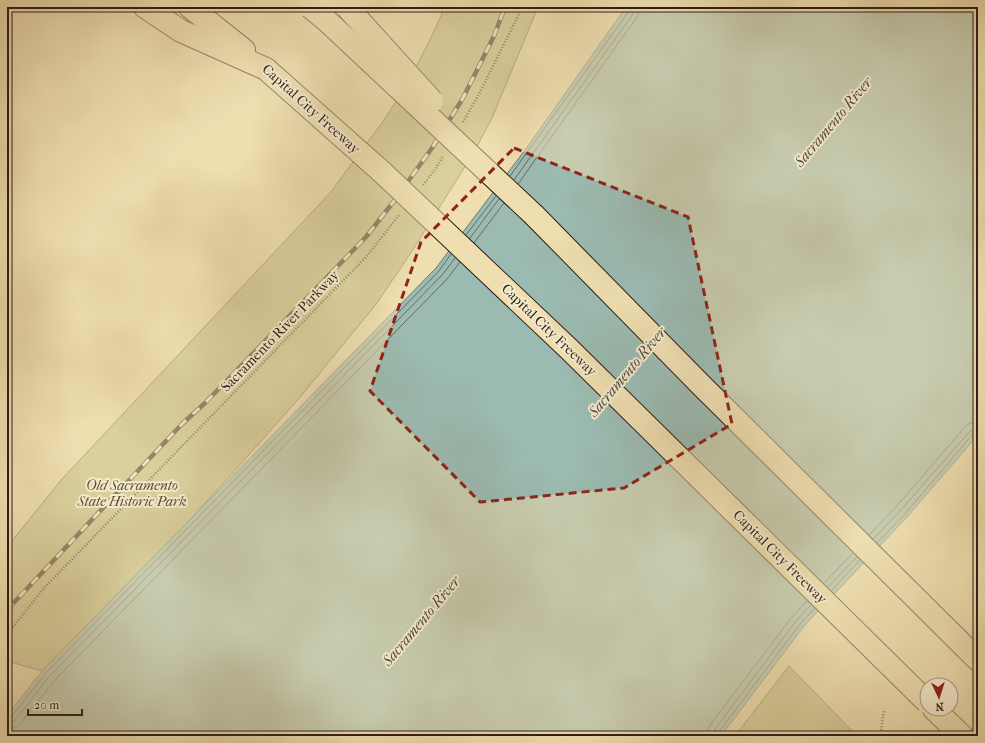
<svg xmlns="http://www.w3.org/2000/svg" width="985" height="743" viewBox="0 0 985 743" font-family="'IM FELL French Canon',serif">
  <rect width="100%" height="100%" fill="#eedeb0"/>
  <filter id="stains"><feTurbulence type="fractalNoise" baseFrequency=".005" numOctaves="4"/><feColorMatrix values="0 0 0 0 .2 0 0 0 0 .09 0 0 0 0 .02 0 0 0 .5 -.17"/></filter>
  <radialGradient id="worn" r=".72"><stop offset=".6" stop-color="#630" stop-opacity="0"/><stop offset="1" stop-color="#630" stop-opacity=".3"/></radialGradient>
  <g fill="#c1bf86" stroke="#786e4e">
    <path d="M445,7H538L492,118L474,152L414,248L377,303L302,395L239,466L174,537L42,671L7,661V547L62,479L330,193L384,120L408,82L428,44Z"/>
    <path d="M789,666L857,736H735Z"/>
  </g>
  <path fill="#9bbbb2" stroke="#6f7c74" d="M626,7H978V435L907,517L804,626L721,736H7V716L42,671L436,268L528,146Z"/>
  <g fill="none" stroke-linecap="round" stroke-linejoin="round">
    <g stroke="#646c64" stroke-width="1">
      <path d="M510,176L629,11V7"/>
      <path d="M514,180L633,14L634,7"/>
      <path d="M518,184L637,17L640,7"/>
      <path d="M466,235L496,196"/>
      <path d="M470,238L499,199"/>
      <path d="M474,243L504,203"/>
      <path d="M869,535L896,507L965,427L970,423L978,422"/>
      <path d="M873,539L900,511L970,431L974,428H978"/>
      <path d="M877,543L904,515L973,434L978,433"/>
      <path d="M824,583L853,553"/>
      <path d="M828,587L857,557"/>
      <path d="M831,591L860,560"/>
      <path d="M7,718L12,716L45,674L439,271L451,254"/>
      <path d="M7,723L15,720L49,677L443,274L455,258"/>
      <path d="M7,729L14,728L19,725L54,681L447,279L460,262"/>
      <path d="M707,736L710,725L792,617L807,601"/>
      <path d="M713,736L715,729L796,621L811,605"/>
      <path d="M718,736L719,732L800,624L815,608"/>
    </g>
    <g stroke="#2e1d16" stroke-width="24">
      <g id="highway">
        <path d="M145,7L181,31L266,69"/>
        <path d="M190,7L244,50"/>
        <path d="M534,215L702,386L978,660"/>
        <path d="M934,709L962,736"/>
      </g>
    </g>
    <g stroke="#2e1d16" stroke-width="2.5" stroke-dasharray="1 2" stroke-linecap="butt">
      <path d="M463,122L479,94L518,16L521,7"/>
      <path d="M423,185L436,168L443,156"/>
      <path d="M7,634L45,587L367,256L399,215"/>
      <path d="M880,736L884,711"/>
    </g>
    <use href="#highway" stroke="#eedeb0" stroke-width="22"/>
    <g stroke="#2e1d16" stroke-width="4.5">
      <path id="rail" d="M7,610L182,424L205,403L366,237L394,201L432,148L463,98L494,36L505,7"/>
    </g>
    <use href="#rail" stroke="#f4eacc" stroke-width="3" stroke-dasharray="9" stroke-linecap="butt"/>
    <g stroke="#2e1d16" stroke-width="24" stroke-linecap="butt">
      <g id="highway-bridge">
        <path d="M310,7L327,21L534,215"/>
        <path d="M347,7L432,101"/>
        <path d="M266,69L382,172L569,349L927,702"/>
      </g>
    </g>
    <use href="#highway-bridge" stroke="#eedeb0" stroke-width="22"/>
  </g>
  <path d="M0 0H985V743H0ZM514,148L688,217L732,424L624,488L480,502L370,391L421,242Z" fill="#eedeb0" fill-opacity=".55" fill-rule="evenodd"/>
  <path fill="none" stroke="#8f2418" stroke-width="3" stroke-dasharray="8 5" stroke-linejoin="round" d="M514,148L688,217L732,424L624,488L480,502L370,391L421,242Z"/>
  <g text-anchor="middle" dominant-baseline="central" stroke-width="4" stroke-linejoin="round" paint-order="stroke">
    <g font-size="14" fill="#2e1d16" stroke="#f4eacc">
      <text transform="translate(311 109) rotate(42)">Capital City Freeway</text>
      <text transform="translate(549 330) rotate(44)">Capital City Freeway</text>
      <text transform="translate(280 331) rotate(-46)">Sacramento River Parkway</text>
      <text transform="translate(780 557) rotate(45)">Capital City Freeway</text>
    </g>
    <g font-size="14" font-style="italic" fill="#5a4e38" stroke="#f4eacc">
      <text x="132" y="485">Old Sacramento<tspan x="132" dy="16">State Historic Park</tspan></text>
    </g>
    <g font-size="15" font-style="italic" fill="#4f4c45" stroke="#f4eacc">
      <text transform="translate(833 122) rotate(-50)">Sacramento River</text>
      <text transform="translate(627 372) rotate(-50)">Sacramento River</text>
      <text transform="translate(421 621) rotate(-50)">Sacramento River</text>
    </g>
  </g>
  <rect width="985" height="743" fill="none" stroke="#eedeb0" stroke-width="24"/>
  <rect x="8" y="8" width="969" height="727" fill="none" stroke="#2e1d16" stroke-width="2"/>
  <rect x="12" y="12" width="961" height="719" fill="none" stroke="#2e1d16"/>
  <g transform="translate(939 697) rotate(176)"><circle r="19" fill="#f4eacc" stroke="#a59883"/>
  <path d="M0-3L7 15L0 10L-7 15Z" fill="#8f2418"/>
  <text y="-6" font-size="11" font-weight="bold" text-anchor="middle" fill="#2e1d16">N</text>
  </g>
  <path d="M28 709v6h54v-6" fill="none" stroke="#2e1d16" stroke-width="2"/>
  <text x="34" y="709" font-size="12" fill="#2e1d16" stroke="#f4eacc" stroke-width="3" paint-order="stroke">20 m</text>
  <rect width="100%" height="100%" filter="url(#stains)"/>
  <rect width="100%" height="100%" fill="url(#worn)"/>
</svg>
